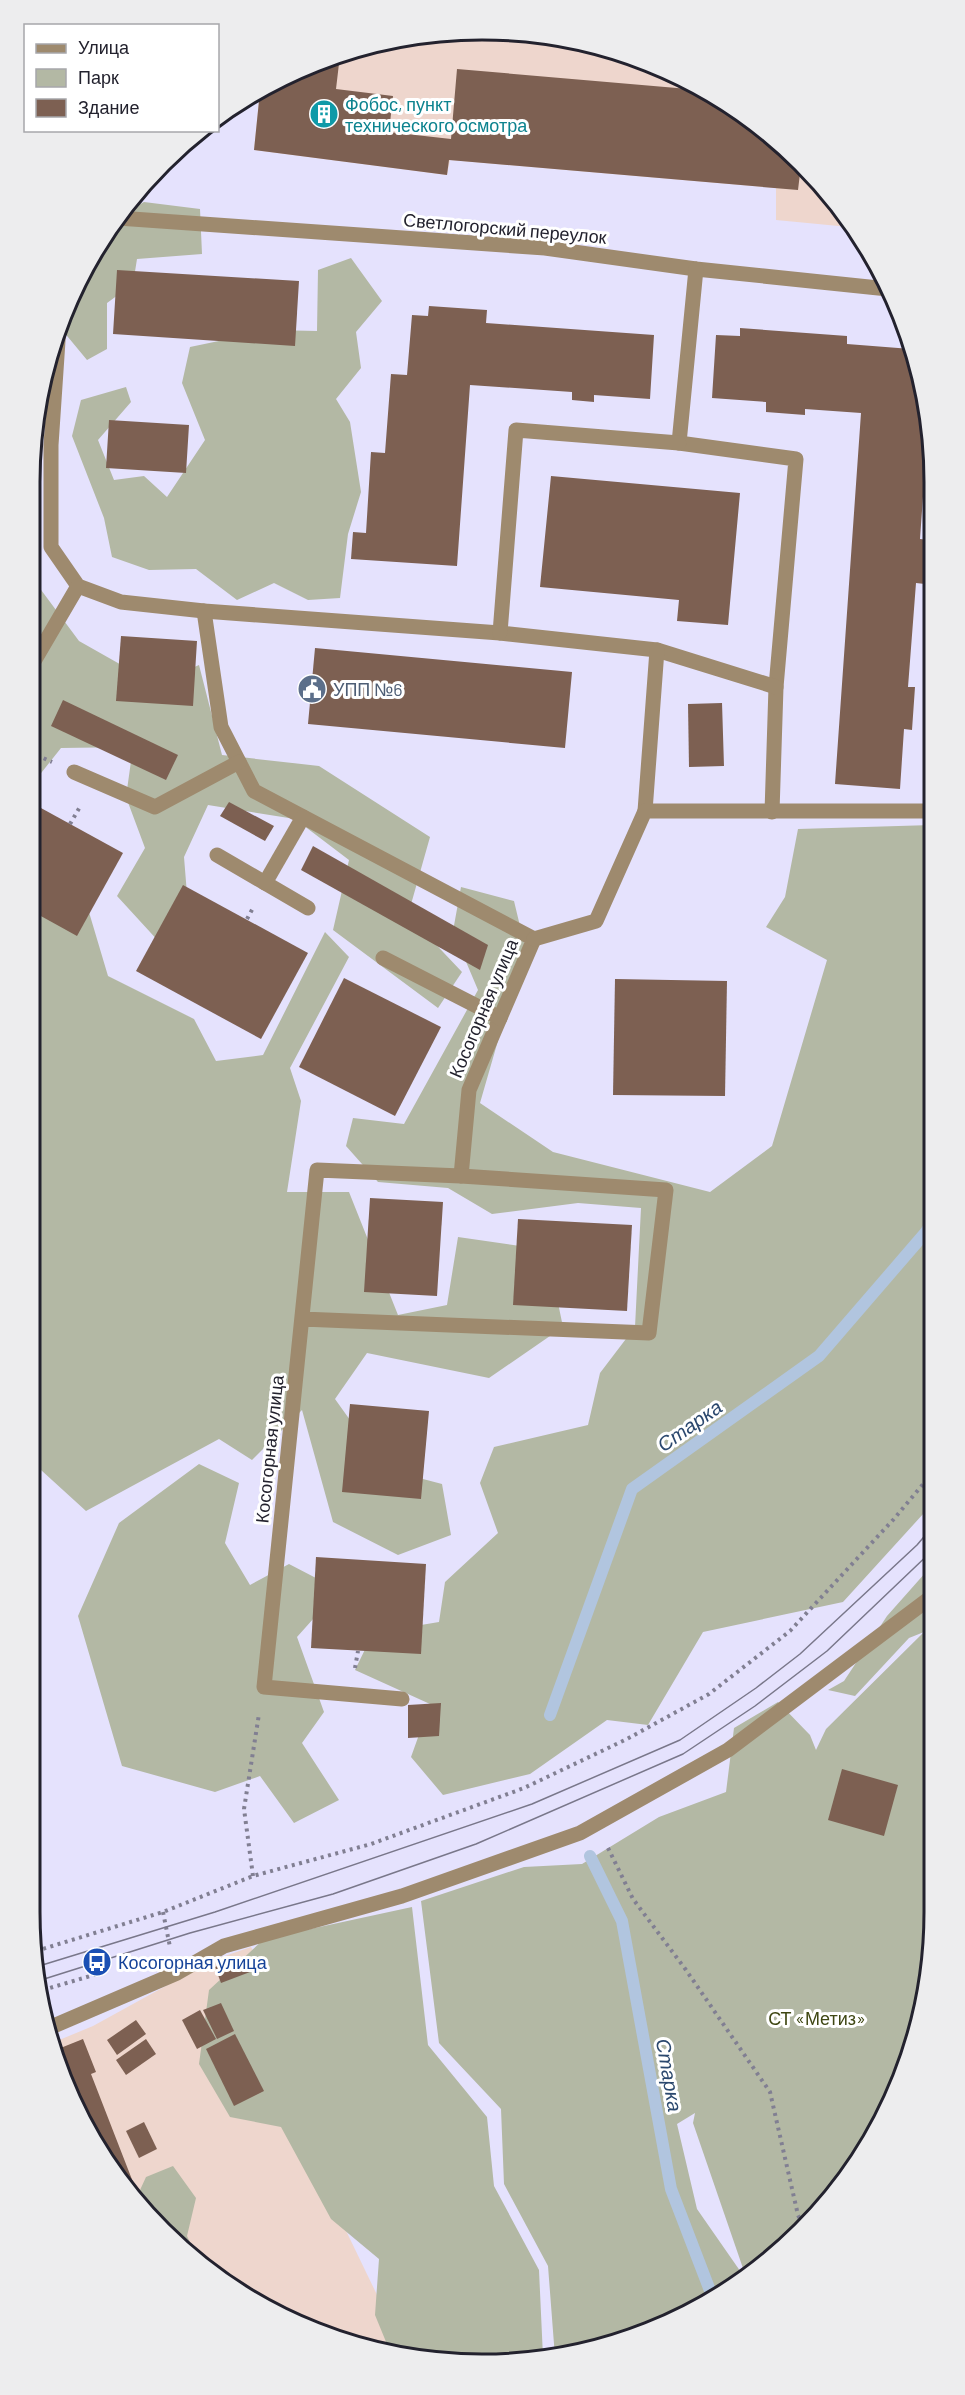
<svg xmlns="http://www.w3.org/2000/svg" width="965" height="2395" viewBox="0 0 965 2395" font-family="Barlow,sans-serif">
  <rect width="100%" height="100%" fill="#e5e2fd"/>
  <g fill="#eed6cd">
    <path d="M453,31L541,34L628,54L734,106L823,184L849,227L776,220V188L450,160L447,175L254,150L260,91L282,77L365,46Z"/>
    <path d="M251,1947L270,1979L280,2094L407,2357L337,2341L257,2305L142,2211L90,2138L54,2058L52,2043L93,2026L213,1960Z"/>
  </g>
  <g fill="#b3b8a4">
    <path d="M144,202L200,209L202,254L137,259L133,284L107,303V349L87,360L63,331C67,301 96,235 120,216C127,211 136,207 144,202Z"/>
    <path d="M351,258L382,301L356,332L361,368L336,399L350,422L361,492L348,534L340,598L308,600L274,583L237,600L196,569L149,570L112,557L104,518L72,436L81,400L126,387L131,402L98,440L114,480L144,476L167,497L205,440L182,383L190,347L271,330L317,331L318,270Z"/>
    <path d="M30,575L79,641L155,684L199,665L222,755L319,766L430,837L408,915L462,972L438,1008L333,930L349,860L295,819L208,805L184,857L189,919L161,944L117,896L145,848L126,797L133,747L61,748L30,787Z"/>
    <path d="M932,825L934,1502L843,1602L703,1632L648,1725L607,1720L530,1774L443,1795L411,1757L430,1704L355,1670L373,1633L439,1622L445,1582L498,1533L480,1483L494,1447L588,1425L600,1373L635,1327L641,1208L578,1203L492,1214L448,1188L378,1182L346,1146L353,1118L404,1124L478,990L453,931L461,887L514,901L525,947L480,1103L553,1152L710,1192L772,1146L827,960L766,927L785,897L798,829Z"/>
    <path d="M30,870L83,892L108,976L194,1019L216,1061L263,1055L325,932L349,957L290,1068L301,1101L287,1192H349L398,1315L447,1305L458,1237L547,1250L563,1327L489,1378L367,1353L335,1399L385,1469L442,1484L451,1535L398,1555L333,1522L302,1410L252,1460L219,1439L86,1511L30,1460Z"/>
    <path d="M199,1464L239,1483L225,1543L250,1585L289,1564L339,1590L297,1637L324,1712L302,1743L339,1800L294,1823L260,1776L215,1792L122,1766L78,1616L119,1523Z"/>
    <path d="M934,1563L935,1912L911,2058L841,2188L781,2252L746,2277L693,2123L695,2113L677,2124L697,2209L745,2278L709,2304L570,2356L555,2357L548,2266L504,2184L501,2109L439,2043L421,1901L524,1867L582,1864L659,1817L726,1792L734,1728L778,1702L810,1735L816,1750L826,1729L924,1632L909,1638L855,1696L828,1690L844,1681L887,1616Z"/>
    <path d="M412,1907L428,2045L487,2117L494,2186L539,2270L543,2357L423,2361L391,2354L375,2315L379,2259L331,2219L281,2127L230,2117L199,2064L209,1990L264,1939Z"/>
    <path d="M173,2166L196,2198L187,2236L196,2255L142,2211L135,2201L146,2177Z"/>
  </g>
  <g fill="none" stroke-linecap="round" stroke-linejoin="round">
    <g stroke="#b1c5df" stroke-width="12">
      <path d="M550,1715L632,1489L819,1356L926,1232L933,1220"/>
      <path d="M590,1856L622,1921L671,2189L714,2301"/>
    </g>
  </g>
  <g fill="#7d6052">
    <path d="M340,55L336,89L393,96L389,132L451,139L457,69L700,90L734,106L801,165L798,190L449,160L447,175L254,150L260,91L282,77Z"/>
    <path d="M117,270L299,281L295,346L113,334Z"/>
    <path d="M429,306L487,310L486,323L654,335L650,399L594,395V402L572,400V392L470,385L457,566L351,559L353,532L366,533L371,452L385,453L391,374L407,375L412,315L428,316Z"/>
    <path d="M740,328L847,336V344L911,349L931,423V441L927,440L920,539L929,540L925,584L916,583L908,687H915L912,730L904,729L900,789L835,784L861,413L805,409V415L766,412V402L712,398L716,335L740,336Z"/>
    <path d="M109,420L189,425L186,473L106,468Z"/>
    <path d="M551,476L740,493L728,625L677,621L679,600L540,587Z"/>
    <path d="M121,636L197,641L193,706L116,701Z"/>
    <path d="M315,648L572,672L565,748L308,724Z"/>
    <path d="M63,700L178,755L166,780L51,726Z"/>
    <path d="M722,703L724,766L689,767L688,704Z"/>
    <path d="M30,802L123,853L77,936L30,910Z"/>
    <path d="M229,802L274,826L265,841L220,816Z"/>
    <path d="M313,846L488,945L480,970L301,870Z"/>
    <path d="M183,885L308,953L261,1039L136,971Z"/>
    <path d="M344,978L441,1027L395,1116L299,1067Z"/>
    <path d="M615,979L727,981L725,1096L613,1095Z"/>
    <path d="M370,1198L443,1202L437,1296L364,1292Z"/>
    <path d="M518,1219L632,1225L627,1311L513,1305Z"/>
    <path d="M350,1404L429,1411L421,1499L342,1492Z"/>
    <path d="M316,1557L426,1564L421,1654L311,1648Z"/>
    <path d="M441,1703L439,1736L408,1738V1705Z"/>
    <path d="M842,1769L898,1785L884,1836L828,1820Z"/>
    <path d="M245,1956L250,1972L221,1983L215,1967Z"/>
    <path d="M221,2003L234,2031L217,2039L203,2010Z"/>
    <path d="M200,2010L216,2039L197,2049L182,2020Z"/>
    <path d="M136,2020L146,2034L117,2055L107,2040Z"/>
    <path d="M235,2034L264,2091L234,2106L206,2049Z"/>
    <path d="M83,2039L96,2072L91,2074L145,2213L90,2138L54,2058L53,2051Z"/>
    <path d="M146,2039L156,2054L126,2075L116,2060Z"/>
    <path d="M144,2122L157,2149L139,2158L126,2131Z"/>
  </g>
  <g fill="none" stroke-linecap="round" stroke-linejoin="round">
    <g stroke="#817f92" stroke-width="4" stroke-dasharray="3 4.5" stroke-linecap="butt">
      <path d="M30,752L52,762"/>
      <path d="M70,824L81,805"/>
      <path d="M247,919L253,908"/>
      <path d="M355,1668L358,1651"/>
      <path d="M608,1848L633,1899L686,1970L770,2092L798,2215L804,2228"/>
      <path d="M253,1876L244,1809L259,1714"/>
      <path d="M163,1912L170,1947"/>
      <path d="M36,1951L163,1912L253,1876L371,1844L524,1788L627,1739L709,1694L790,1631L893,1520L934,1471"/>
      <path d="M43,1990L104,1972"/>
    </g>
    <g stroke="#9e8a6e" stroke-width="15">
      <path d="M118,218L545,248L696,269L888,289"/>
      <path d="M696,269L679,443L796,459L776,687L772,812"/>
      <path d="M59,326L51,445V547L78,586L121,602L204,611L500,633L657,650L776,687"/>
      <path d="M204,611L221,727L254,791L534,939L469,1090L461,1176"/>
      <path d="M500,633L516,430L679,443"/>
      <path d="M30,668L78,586"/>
      <path d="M74,772L155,807L239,762"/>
      <path d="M645,811L657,650"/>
      <path d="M217,855L308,908"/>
      <path d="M265,883L303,817"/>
      <path d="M534,939L596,921L645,811H932"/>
      <path d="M383,958L500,1018"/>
      <path d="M302,1319L649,1333L666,1190L461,1176L317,1170L264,1687L402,1699"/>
      <path d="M49,2028L177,1973L224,1946L402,1896L580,1833L728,1750L934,1595"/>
    </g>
    <g stroke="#79778a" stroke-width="1.5">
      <path d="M39,1966L215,1912L532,1804L680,1740L756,1688L800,1654L917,1545L934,1525"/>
      <path d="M41,1980L190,1933L333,1894L476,1844L683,1754L755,1706L827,1651L934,1549"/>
    </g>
  </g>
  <defs>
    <g id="building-disc" transform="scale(1.5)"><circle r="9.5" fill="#0f9aa8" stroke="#fff"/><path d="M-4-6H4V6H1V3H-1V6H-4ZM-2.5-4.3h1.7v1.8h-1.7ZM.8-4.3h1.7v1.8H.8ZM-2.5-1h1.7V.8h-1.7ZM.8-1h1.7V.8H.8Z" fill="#fff"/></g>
    <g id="civic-disc" transform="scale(1.5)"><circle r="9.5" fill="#5c6f8a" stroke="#fff"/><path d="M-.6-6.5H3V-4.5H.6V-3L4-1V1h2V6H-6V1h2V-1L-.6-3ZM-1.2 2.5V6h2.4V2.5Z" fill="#fff"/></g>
    <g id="bus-disc" transform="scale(1.5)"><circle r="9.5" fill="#1a4fb4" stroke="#fff"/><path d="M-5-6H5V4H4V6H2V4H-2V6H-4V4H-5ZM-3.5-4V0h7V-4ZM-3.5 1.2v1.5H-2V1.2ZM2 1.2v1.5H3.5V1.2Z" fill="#fff"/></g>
  </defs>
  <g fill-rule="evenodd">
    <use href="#building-disc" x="324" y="114"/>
    <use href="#civic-disc" x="312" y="689"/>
    <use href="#bus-disc" x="97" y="1962"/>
  </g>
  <g text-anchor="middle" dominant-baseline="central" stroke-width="6" stroke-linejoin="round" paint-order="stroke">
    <g font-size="18" fill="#0d838f" stroke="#fff" text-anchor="start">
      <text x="345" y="104">Фобос, пункт<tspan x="345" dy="21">технического осмотра</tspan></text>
    </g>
    <g font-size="18" fill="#23222e" stroke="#fff">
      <text transform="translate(505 228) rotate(5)">Светлогорский переулок</text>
      <text transform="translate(483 1008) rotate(-67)">Косогорная улица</text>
      <text transform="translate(269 1449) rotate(-84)">Косогорная улица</text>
    </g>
    <g font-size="18" fill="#4e5e75" stroke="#fff" text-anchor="start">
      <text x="333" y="689">УПП №6</text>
    </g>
    <g font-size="18" fill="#164399" stroke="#fff" text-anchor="start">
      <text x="118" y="1962">Косогорная улица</text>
    </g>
    <g font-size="18" fill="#3f4713" stroke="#fff">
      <text x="817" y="2018">СТ «Метиз»</text>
    </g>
    <g font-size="20" font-style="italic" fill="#2b486e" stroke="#fff">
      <text transform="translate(689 1425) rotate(-35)">Старка</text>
      <text transform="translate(670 2075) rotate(80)">Старка</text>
    </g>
  </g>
  <path d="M0 0H965V2395H0ZM482 40H482A442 442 0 0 1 924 482V1912A442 442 0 0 1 482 2354H482A442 442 0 0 1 40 1912V482A442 442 0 0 1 482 40Z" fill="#ededee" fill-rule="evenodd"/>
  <path fill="none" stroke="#23222e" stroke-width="3" d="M482 40H482A442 442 0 0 1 924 482V1912A442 442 0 0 1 482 2354H482A442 442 0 0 1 40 1912V482A442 442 0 0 1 482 40Z"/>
  <rect x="24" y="24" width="195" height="108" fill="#ffffff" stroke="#a7a7ab" stroke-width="1.5"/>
  <rect x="36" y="44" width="30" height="9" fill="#9e8a6e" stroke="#a7a7ab" stroke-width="1.5"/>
  <text x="78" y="54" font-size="18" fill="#23222e">Улица</text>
  <rect x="36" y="69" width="30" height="18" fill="#b3b8a4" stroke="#a7a7ab" stroke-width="1.5"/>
  <text x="78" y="84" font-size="18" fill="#23222e">Парк</text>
  <rect x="36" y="99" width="30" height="18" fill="#7d6052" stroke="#a7a7ab" stroke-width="1.5"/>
  <text x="78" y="114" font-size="18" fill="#23222e">Здание</text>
</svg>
